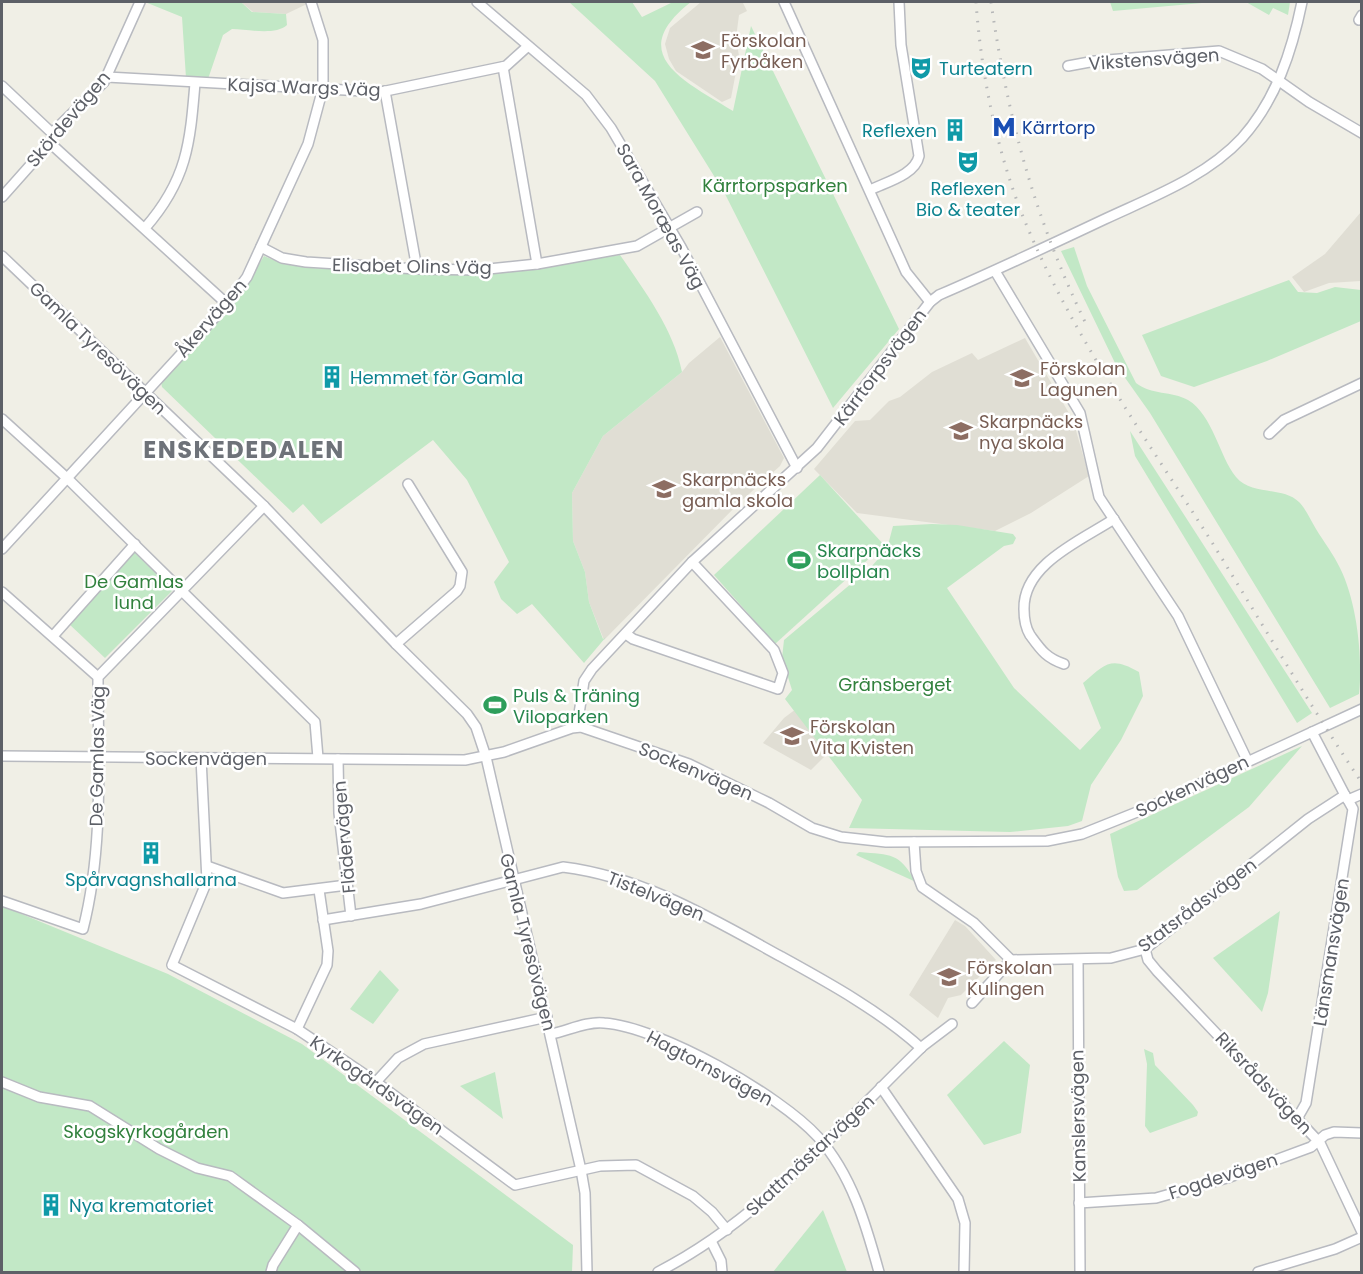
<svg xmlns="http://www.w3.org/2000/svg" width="1363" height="1274" viewBox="0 0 1363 1274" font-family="Poppins,sans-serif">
  <rect width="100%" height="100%" fill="#f0efe6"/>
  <g fill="#e0ded4">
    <path d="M241,2H306L307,4L286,14L253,12Z"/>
    <path d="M701,2H747L743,3L747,11L739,15L736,38L739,56L731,98L722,102L676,71L669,59L665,44L670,28Z"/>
    <path d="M1361,212V281L1329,283L1304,292L1292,277L1325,254Z"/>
    <path d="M720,337L784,458L780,466L740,502L604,640L589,602L585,572L573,541L572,493L603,436L682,372L689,363Z"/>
    <path d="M1025,338L1073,420L1089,476L1031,513L995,531L857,513L814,469L855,421L870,420L889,401L900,397L932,372L972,353L978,360Z"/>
    <path d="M796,709L828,753L811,770L763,743L784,718Z"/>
    <path d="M955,920L965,926L996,960L961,995L948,998L938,1018L909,995Z"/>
  </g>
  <g fill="#c2e8c6">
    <path d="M145,2H241L252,12L286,14L287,25C275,36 247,29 232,29L223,35L208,79L186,78L182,17Z"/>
    <path d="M569,2H632L642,17L673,2H691C624,54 684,81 733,111L751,26L899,329L833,408L724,192L655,81Z"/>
    <path d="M1110,2H1213L1113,11Z"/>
    <path d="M1246,2H1290L1288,15L1273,8L1269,15Z"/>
    <path d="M1074,247L1087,286L1136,383C1151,395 1172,391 1188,400C1213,415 1219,456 1236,477C1252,496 1282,486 1299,502C1306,509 1311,521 1316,529C1324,542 1334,555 1340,568C1357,602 1363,658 1359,694L1330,708L1150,413L1116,365L1061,251Z"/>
    <path d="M620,255C644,290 674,330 682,372L603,436L572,493L573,541L585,572L589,602L603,639L606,637L584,663L532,604L517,614L501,599L494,582L509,562L467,480L433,440L321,524L303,504L293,513L162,387L161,382L241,294L264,256L283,264L311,268L417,273L506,272Z"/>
    <path d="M1289,280L1298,292L1317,293L1335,287L1361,290V321L1267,361L1194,387L1161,376L1142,335Z"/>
    <path d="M1130,431L1312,713L1297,723L1135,456Z"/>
    <path d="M820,475L884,545L775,644L714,575Z"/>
    <path d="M932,524L957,525L1013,534L1016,538L1013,544L1004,546L947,588L1014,688L1080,750L1101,728L1083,683C1106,663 1111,656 1139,672L1143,696L1121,740L1091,785L1082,821L1068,826L1010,832L849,828L862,800L785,699L792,690L782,658L784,640L871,567L887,549L893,526Z"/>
    <path d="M134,552L173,590L105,658L67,622Z"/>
    <path d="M1302,746L1249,807L1137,890L1124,891L1118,877L1110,834Z"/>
    <path d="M859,852C892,855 898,852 916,882L856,855Z"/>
    <path d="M2,906L168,974L302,1044L573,1245L572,1272H2Z"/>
    <path d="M1280,911L1268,993L1262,1012L1213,958Z"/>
    <path d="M380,970L399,990L373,1024L350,1009Z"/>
    <path d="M1004,1041L1030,1065L1021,1133L984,1145L947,1095Z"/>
    <path d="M1144,1049L1153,1053L1155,1065L1193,1105L1198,1112L1197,1116L1150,1133L1145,1126L1147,1064Z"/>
    <path d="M495,1072L503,1119L460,1086Z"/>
    <path d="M823,1210L847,1272H773Z"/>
  </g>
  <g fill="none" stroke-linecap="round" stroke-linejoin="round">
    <g stroke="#b8bac0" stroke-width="12">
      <g id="minor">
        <path d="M477,2L586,95L611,128L681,247L797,468"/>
        <path d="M784,2L906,272L930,302"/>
        <path d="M1359,20L1362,15"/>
        <path d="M1068,66L1095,61L1219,51L1262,69L1309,102L1362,133"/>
        <path d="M503,67L537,264"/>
        <path d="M107,77L381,92L506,66L527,47"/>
        <path d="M2,86L53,134"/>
        <path d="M385,91L417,269"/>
        <path d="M50,143L227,304"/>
        <path d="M870,190C886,182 915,175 919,156L901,45L899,2"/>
        <path d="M2,197L50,143L55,130L104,82L140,2"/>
        <path d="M145,228C187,180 190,144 195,83"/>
        <path d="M261,247L282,258L306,262L417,269L479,270L537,264L637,246L697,212"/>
        <path d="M2,256L264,506L396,644L467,714L476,727L486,757L581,1170L585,1193L587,1272"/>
        <path d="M995,271L1080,413L1099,497L1178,616L1247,760"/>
        <path d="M2,419L68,479L315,722L318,758"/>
        <path d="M1269,434L1284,420L1362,383"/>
        <path d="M2,549L227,304L247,277L308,144L323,88V40L311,2"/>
        <path d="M2,592L98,677"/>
        <path d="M626,634L633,639L778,689L783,673L774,650L692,562"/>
        <path d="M53,636L135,544"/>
        <path d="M396,644L457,591L460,586L462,572L408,484"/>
        <path d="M1064,664C1046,658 1041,650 1030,635C1025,627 1024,619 1024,609C1023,564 1082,540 1114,519"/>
        <path d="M577,727L584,681L592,669L692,562L817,448L930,302L939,295C995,271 1050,245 1105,219C1152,197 1206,177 1242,138C1276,100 1292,51 1302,2"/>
        <path d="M1312,732L1347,799"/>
        <path d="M2,756L465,760L504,752L572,728L581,727L689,764L769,803L812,828L841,837L886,842L1047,841L1082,834L1152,806L1362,709"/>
        <path d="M201,758L207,881L172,965L297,1029L376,1082L515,1185L600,1166L636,1165L693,1196L712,1212L727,1230"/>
        <path d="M338,759L339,813L351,916"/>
        <path d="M914,842L916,871L922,887L974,923L1011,960L1111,958L1145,949L1308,819L1345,795"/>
        <path d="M207,866L283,893L347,885"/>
        <path d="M2,901L83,929C104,847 98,760 98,677L264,506"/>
        <path d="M323,920L421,904L563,867C643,877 711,918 780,956C829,983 880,1011 921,1048"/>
        <path d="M1145,949L1148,960L1157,971L1320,1143L1362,1232"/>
        <path d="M1078,960L1080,1272"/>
        <path d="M972,1003L1011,960"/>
        <path d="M297,1029L327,965L328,951L319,890"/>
        <path d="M551,1034C567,1031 587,1021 604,1023C660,1027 780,1095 818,1137C852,1175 866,1225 879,1272"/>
        <path d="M2,1082L39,1097L90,1106L159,1149L197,1168L230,1176L298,1225L355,1272"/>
        <path d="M376,1082L398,1058L424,1044L547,1017"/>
        <path d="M881,1087L958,1199L965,1223L964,1272"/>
        <path d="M1298,1117L1306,1103L1353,809L1348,800L1362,794"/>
        <path d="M1079,1203L1156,1198L1227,1178L1311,1147L1325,1135L1334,1132L1362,1133"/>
        <path d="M711,1241L721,1261L722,1272"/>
        <path d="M271,1272L273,1265L298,1225"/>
        <path d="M658,1272C762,1219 839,1127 923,1046L952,1024"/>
        <path d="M1258,1272L1335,1249L1362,1237"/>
      </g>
    </g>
    <use href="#minor" stroke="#fff" stroke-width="9"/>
    <g stroke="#b6b7b8" stroke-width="3" stroke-dasharray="1.5 8" stroke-linecap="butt">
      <path d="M976,2C981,72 996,148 1022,214C1067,327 1143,434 1208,536C1259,618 1308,703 1362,783"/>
      <path d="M991,2C1008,120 1035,220 1088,328"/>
    </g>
  </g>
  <defs>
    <g id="school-bare" transform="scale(1.8)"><path d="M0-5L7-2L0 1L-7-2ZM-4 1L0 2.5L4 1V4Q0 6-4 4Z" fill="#8d6e63" stroke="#fff" stroke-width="2.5" paint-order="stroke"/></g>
    <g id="theatre-bare" transform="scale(1.8)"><path d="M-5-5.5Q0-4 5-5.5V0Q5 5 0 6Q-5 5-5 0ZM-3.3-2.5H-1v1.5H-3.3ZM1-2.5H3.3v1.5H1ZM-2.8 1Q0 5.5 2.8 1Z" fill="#0f9aa8" stroke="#fff" stroke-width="2.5" paint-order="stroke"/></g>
    <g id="metro-bare" transform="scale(1.8)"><path d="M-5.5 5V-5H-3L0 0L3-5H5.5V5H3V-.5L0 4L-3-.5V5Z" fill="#1a4fb4" stroke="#fff" stroke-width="2.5" paint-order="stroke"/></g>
    <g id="building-bare" transform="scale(1.8)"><path d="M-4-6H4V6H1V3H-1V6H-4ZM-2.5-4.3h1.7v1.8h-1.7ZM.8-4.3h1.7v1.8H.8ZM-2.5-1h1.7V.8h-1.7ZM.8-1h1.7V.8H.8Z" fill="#0f9aa8" stroke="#fff" stroke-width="2.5" paint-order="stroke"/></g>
    <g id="stadium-bare" transform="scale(1.8)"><path d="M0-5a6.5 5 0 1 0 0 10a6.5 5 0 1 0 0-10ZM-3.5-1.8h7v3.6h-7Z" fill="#2e9e5b" stroke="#fff" stroke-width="2.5" paint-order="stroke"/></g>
  </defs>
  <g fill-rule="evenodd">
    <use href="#school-bare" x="703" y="50"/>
    <use href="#theatre-bare" x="921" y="68"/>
    <use href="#metro-bare" x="1004" y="127"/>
    <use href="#building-bare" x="955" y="130"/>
    <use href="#theatre-bare" x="968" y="162"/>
    <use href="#building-bare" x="332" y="377"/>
    <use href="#school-bare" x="1022" y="378"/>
    <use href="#school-bare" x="961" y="431"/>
    <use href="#school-bare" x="664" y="489"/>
    <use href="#stadium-bare" x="799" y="560"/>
    <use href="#stadium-bare" x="495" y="705"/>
    <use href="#school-bare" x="792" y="736"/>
    <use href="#building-bare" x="151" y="853"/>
    <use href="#school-bare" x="949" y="977"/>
    <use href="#building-bare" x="51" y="1205"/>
  </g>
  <g text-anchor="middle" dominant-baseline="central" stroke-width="5" stroke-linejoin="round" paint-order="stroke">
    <g font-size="18" fill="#785e54" stroke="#fff" text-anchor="start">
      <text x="721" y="40">Förskolan<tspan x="721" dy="21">Fyrbåken</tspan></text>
      <text x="1040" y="368">Förskolan<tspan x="1040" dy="21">Lagunen</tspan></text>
      <text x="979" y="421">Skarpnäcks<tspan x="979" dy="21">nya skola</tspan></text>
      <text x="682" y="479">Skarpnäcks<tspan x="682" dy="21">gamla skola</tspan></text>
      <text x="810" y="726">Förskolan<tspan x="810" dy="21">Vita Kvisten</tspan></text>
      <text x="967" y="967">Förskolan<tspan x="967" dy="21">Kulingen</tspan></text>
    </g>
    <g font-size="18" fill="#5d6067" stroke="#fff">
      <text transform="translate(1154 59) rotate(-4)">Vikstensvägen</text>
      <text transform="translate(304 87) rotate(2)">Kajsa Wargs Väg</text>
      <text transform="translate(68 119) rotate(-50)">Skördevägen</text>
      <text transform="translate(661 216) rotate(61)">Sara Moræas Väg</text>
      <text transform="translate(412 266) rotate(1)">Elisabet Olins Väg</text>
      <text transform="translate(211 318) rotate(-49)">Åkervägen</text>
      <text transform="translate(98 348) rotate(44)">Gamla Tyresövägen</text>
      <text transform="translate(880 367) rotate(-53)">Kärrtorpsvägen</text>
      <text transform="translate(97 756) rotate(-89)">De Gamlas Väg</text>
      <text x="206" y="758">Sockenvägen</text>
      <text transform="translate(696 771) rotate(23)">Sockenvägen</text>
      <text transform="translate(1192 786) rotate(-25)">Sockenvägen</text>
      <text transform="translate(344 837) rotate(-95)">Flädervägen</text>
      <text transform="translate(656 896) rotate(22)">Tistelvägen</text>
      <text transform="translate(1197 905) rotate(-37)">Statsrådsvägen</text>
      <text transform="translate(528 942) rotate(76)">Gamla Tyresövägen</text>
      <text transform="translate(1331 952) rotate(-81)">Länsmansvägen</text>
      <text transform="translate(710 1068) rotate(28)">Hagtornsvägen</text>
      <text transform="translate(1264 1083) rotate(47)">Riksrådsvägen</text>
      <text transform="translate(377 1085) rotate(35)">Kyrkogårdsvägen</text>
      <text transform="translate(1078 1116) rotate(-91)">Kanslersvägen</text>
      <text transform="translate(810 1155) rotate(-43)">Skattmästarvägen</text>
      <text transform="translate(1223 1176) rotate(-18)">Fogdevägen</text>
    </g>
    <g font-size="18" fill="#0d838f" stroke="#fff" text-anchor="start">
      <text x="939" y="68">Turteatern</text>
      <text x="937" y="130" text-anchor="end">Reflexen</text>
      <text x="968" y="188" text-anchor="middle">Reflexen<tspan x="968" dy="21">Bio &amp; teater</tspan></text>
      <text x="350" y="377">Hemmet för Gamla</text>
      <text x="151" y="879" text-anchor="middle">Spårvagnshallarna</text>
      <text x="69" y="1205">Nya krematoriet</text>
    </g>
    <g font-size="18" fill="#164399" stroke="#fff" text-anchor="start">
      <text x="1022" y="127">Kärrtorp</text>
    </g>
    <g font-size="18" fill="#31813d" stroke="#fff">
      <text x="775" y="185">Kärrtorpsparken</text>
      <text x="134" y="581">De Gamlas<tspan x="134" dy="21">lund</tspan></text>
      <text x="895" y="684">Gränsberget</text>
      <text x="146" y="1131">Skogskyrkogården</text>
    </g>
    <g font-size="18" fill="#27864d" stroke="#fff" text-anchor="start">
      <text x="817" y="550">Skarpnäcks<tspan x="817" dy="21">bollplan</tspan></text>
      <text x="513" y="695">Puls &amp; Träning<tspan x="513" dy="21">Viloparken</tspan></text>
    </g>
    <g font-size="24" font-weight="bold" letter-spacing="1.5" fill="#6e7279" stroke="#fff">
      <text x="244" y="449">ENSKEDEDALEN</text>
    </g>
  </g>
  <rect width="1363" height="1274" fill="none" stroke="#5d6067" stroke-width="6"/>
</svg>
